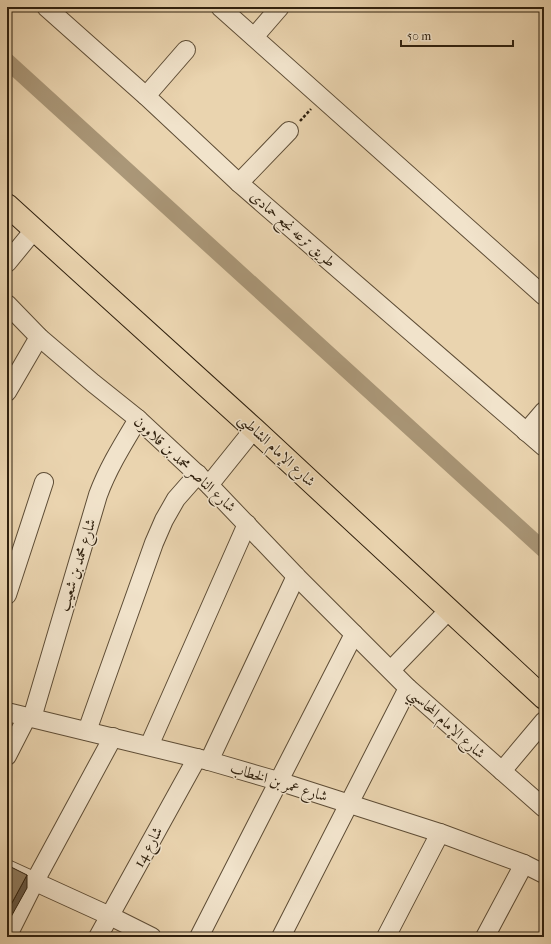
<svg xmlns="http://www.w3.org/2000/svg" width="551" height="944" viewBox="0 0 551 944" font-family="'IM FELL French Canon',Amiri,serif">
  <rect width="100%" height="100%" fill="#ead4af"/>
  <filter id="stains"><feTurbulence type="fractalNoise" baseFrequency=".005" numOctaves="4"/><feColorMatrix values="0 0 0 0 .2 0 0 0 0 .09 0 0 0 0 .02 0 0 0 .5 -.17"/></filter>
  <radialGradient id="worn" r=".72"><stop offset=".6" stop-color="#630" stop-opacity="0"/><stop offset="1" stop-color="#630" stop-opacity=".3"/></radialGradient>
  <g fill="none" stroke-linecap="round" stroke-linejoin="round">
    <path stroke="#aa9778" stroke-width="16" d="M7,61L544,550"/>
    <g stroke="#5e4d36" stroke-width="20">
      <g id="minor">
        <path d="M46,7L146,96L239,183L544,447"/>
        <path d="M220,7L544,296"/>
        <path d="M254,37L280,7"/>
        <path d="M146,96L186,50"/>
        <path d="M239,183L289,131"/>
        <path d="M7,263L34,230"/>
        <path d="M7,304L39,337L93,383L138,419L209,485L296,576L408,688L544,808"/>
        <path d="M7,392L39,337"/>
        <path d="M526,432L544,411"/>
        <path d="M209,485L254,429"/>
        <path d="M7,595L44,482"/>
        <path d="M391,670L449,610"/>
        <path d="M7,712L209,761L278,781L440,833L524,864L544,874"/>
        <path d="M32,718L98,495C108,468 123,444 138,419"/>
        <path d="M87,731L154,543L164,520L176,499L198,474"/>
        <path d="M149,746L247,524"/>
        <path d="M7,756L27,717"/>
        <path d="M209,761L296,576"/>
        <path d="M502,771L544,721"/>
        <path d="M7,869L110,916L152,937"/>
        <path d="M7,937L35,881L113,737"/>
        <path d="M98,937L197,758"/>
        <path d="M199,937L354,634"/>
        <path d="M281,937L408,688"/>
        <path d="M386,937L440,833"/>
        <path d="M485,937L524,864"/>
      </g>
    </g>
    <g stroke="#2f200e" stroke-width="24">
      <path id="major" d="M7,205L254,429L544,698"/>
    </g>
    <path stroke="#2f200e" stroke-width="2.5" stroke-dasharray="3 2" stroke-linecap="butt" d="M300,121L311,109"/>
    <use href="#minor" stroke="#f1e3cb" stroke-width="18"/>
    <use href="#major" stroke="#ead4af" stroke-width="22"/>
  </g>
  <path fill="#655845" stroke="#2f200e" d="M27,875V888L7,924V912Z"/>
  <path fill="#907e62" stroke="#2f200e" d="M7,865L27,875L7,912Z"/>
  <g text-anchor="middle" dominant-baseline="central" stroke-width="3" stroke-linejoin="round" paint-order="stroke">
    <g font-size="15" fill="#2f200e" stroke="#f1e3cb">
      <text transform="translate(293 229) rotate(41)">طريق ترعه نجع حمادى</text>
      <text transform="translate(277 450) rotate(43)">شارع الإمام الشاطبى</text>
      <text transform="translate(185 464) rotate(43)">شارع الناصر محمد بن قلاوون</text>
      <text transform="translate(77 565) rotate(-73)">شارع محمد بن شعيب</text>
      <text transform="translate(447 723) rotate(42)">شارع الإمام المحاسبي</text>
      <text transform="translate(279 782) rotate(17)">شارع عمر بن الخطاب</text>
      <text transform="translate(148 847) rotate(-61)">شارع 14</text>
    </g>
  </g>
  <rect width="551" height="944" fill="none" stroke="#ead4af" stroke-width="24"/>
  <rect x="8" y="8" width="535" height="928" fill="none" stroke="#2f200e" stroke-width="2"/>
  <rect x="12" y="12" width="527" height="920" fill="none" stroke="#2f200e"/>
  <path d="M401 40v6h112v-6" fill="none" stroke="#2f200e" stroke-width="2"/>
  <text x="407" y="40" font-size="12" fill="#2f200e" stroke="#f1e3cb" stroke-width="3" paint-order="stroke">50 m</text>
  <rect width="100%" height="100%" filter="url(#stains)"/>
  <rect width="100%" height="100%" fill="url(#worn)"/>
</svg>
